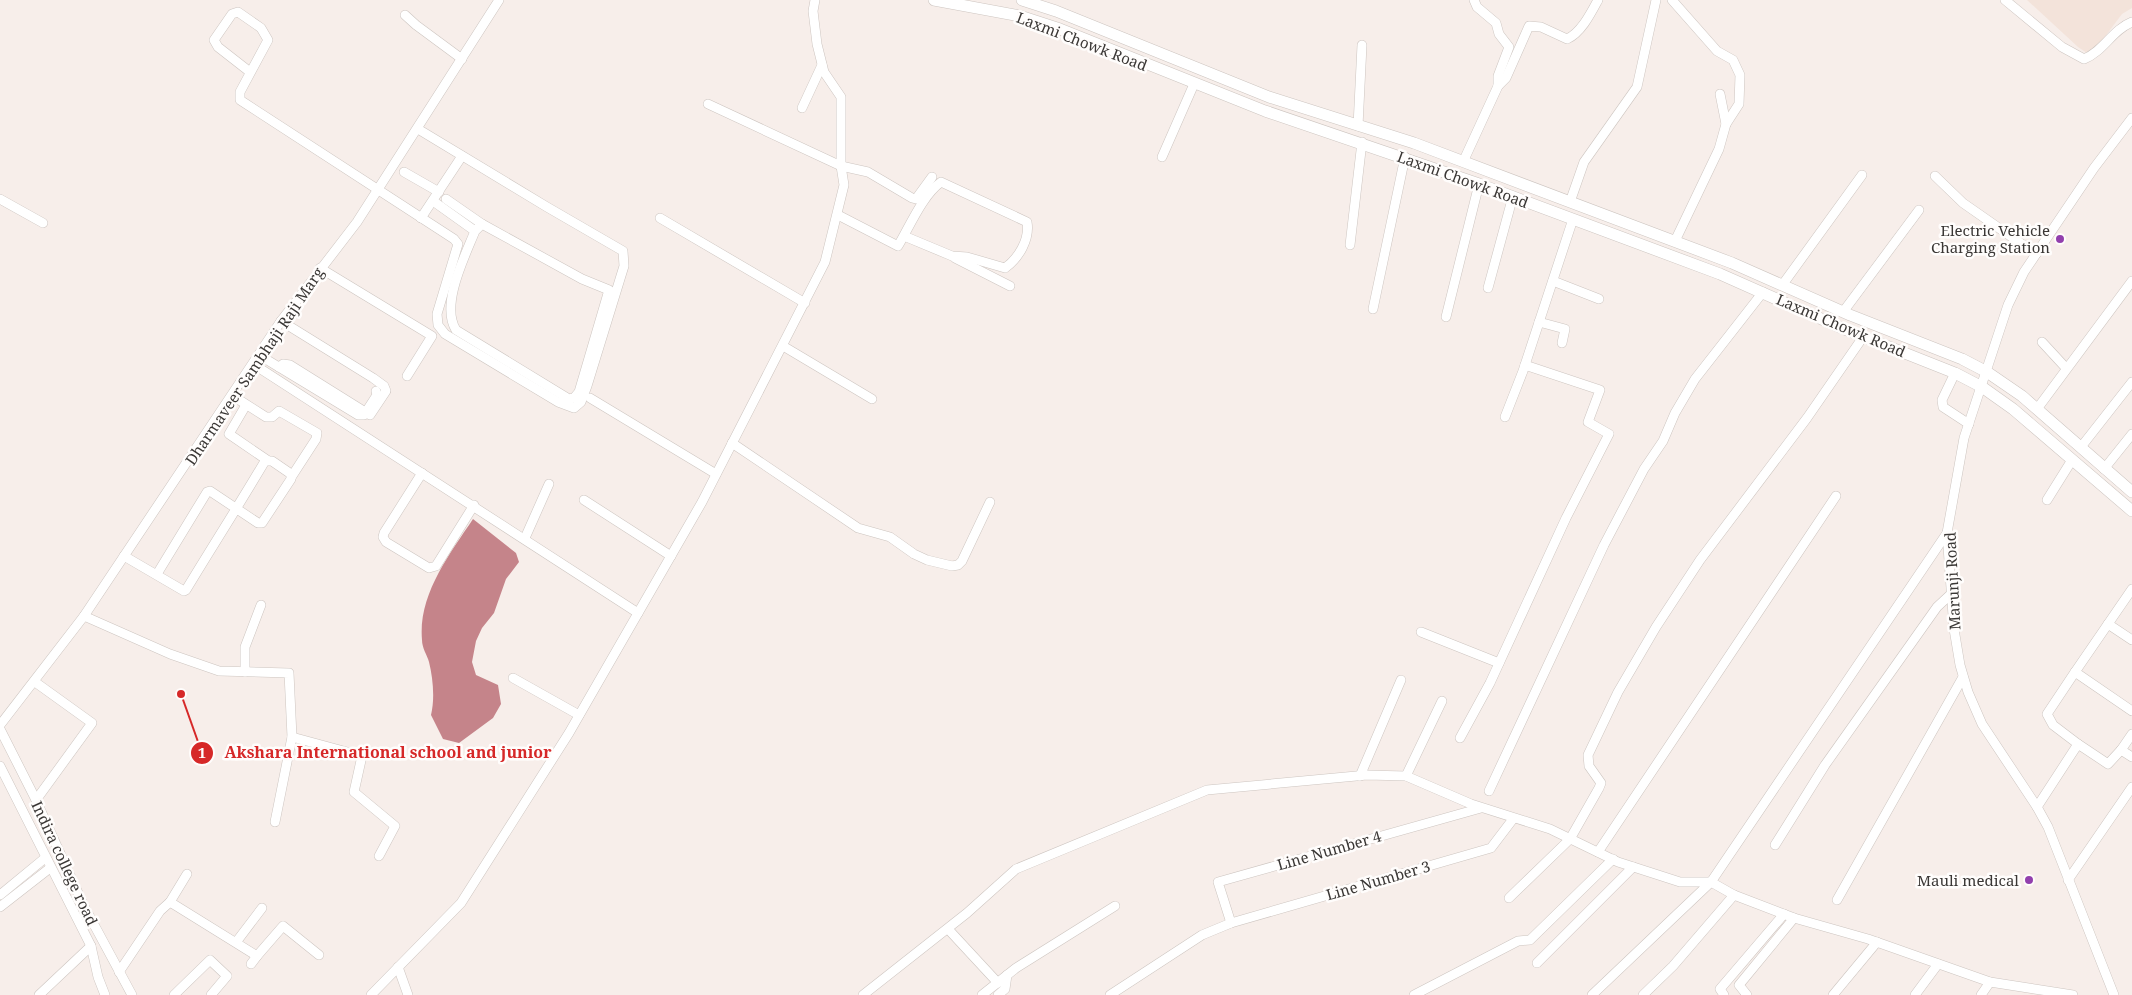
<svg xmlns="http://www.w3.org/2000/svg" width="2132" height="995" viewBox="0 0 2132 995" font-family="'Noto Serif',serif">
  <rect width="100%" height="100%" fill="#f7eeea"/>
  <path fill="#f3e3da" d="M2027,0H2132V8L2122,14L2098,46L2087,53L2078,47Z"/>
  <path fill="#c5848a" d="M473,519L516,553L519,562L506,579L494,613L482,628L476,641L472,662L476,675L498,685L501,704L493,718L459,743L443,739L431,715C435,699 433,678 429,662C427,655 422,648 422,640C418,595 449,555 473,519Z"/>
  <g fill="none" stroke-linecap="round" stroke-linejoin="round">
    <g stroke="#cdc5c0" stroke-width="10">
      <g id="minor">
        <path d="M1474,0L1477,7L1496,23L1499,34L1509,47L1498,76V86"/>
        <path d="M1672,0L1717,51L1733,60L1740,75L1739,104L1726,124"/>
        <path d="M2005,0L2062,47L2084,59C2104,51 2112,30 2132,22"/>
        <path d="M405,15L416,25L462,59"/>
        <path d="M250,72L218,47L214,40L232,14L238,12L261,28L268,40L240,92V100L454,239L458,244L437,314L438,325L445,334L558,402L574,408L581,402L587,386L624,266L623,251L547,207L418,129"/>
        <path d="M708,104L841,166L868,172L912,198L916,199L932,177"/>
        <path d="M802,108L822,65"/>
        <path d="M1358,126L1362,45"/>
        <path d="M1162,157L1194,84"/>
        <path d="M1463,162L1498,86L1506,78L1529,26L1541,27L1567,39C1581,33 1591,13 1598,0"/>
        <path d="M404,172L439,192"/>
        <path d="M1935,176L1963,203L2036,254"/>
        <path d="M0,199L43,223"/>
        <path d="M446,199L482,224"/>
        <path d="M433,201L475,231C465,256 440,305 456,330L569,399L574,398L579,392L609,290L582,279L482,224L475,231"/>
        <path d="M1570,202L1584,162L1637,87L1656,0"/>
        <path d="M838,215L898,246C910,226 922,196 941,182L1027,222C1030,239 1019,258 1005,268L967,257L952,256L904,236"/>
        <path d="M421,218L462,156"/>
        <path d="M660,218L805,303"/>
        <path d="M1675,241L1719,149L1726,124L1720,94"/>
        <path d="M1350,245L1362,142"/>
        <path d="M955,258L1010,286"/>
        <path d="M320,268L432,336L407,376"/>
        <path d="M1553,281L1599,299"/>
        <path d="M1783,284L1862,175"/>
        <path d="M1488,288L1513,196"/>
        <path d="M1373,309L1405,157"/>
        <path d="M1843,312L1919,210"/>
        <path d="M1446,317L1479,184"/>
        <path d="M1539,322L1565,329L1562,343"/>
        <path d="M2042,342L2066,368"/>
        <path d="M783,346L872,399"/>
        <path d="M259,355L358,415H364L377,395L376,391"/>
        <path d="M253,364L638,613"/>
        <path d="M279,367L283,364L290,365L370,415L386,391L384,386L373,378L281,321"/>
        <path d="M1955,373L1942,400L1943,407L1969,424"/>
        <path d="M233,396L266,417H272L279,411L317,433L316,439L292,476"/>
        <path d="M590,398L716,474"/>
        <path d="M246,405L229,434L267,460"/>
        <path d="M2037,409L2132,281"/>
        <path d="M1505,417L1523,371L1573,219"/>
        <path d="M732,443L858,528L890,537L914,554L927,560L952,566L958,565L962,561L990,502"/>
        <path d="M2081,447L2132,382"/>
        <path d="M2104,469L2132,434"/>
        <path d="M422,473L384,533L383,537L386,542L429,568L436,566L474,505"/>
        <path d="M584,500L671,556"/>
        <path d="M2047,500L2072,460"/>
        <path d="M525,538L549,484"/>
        <path d="M124,556L184,591L186,590C212,547 239,505 265,461H272L291,474V479L262,523H258L210,491L207,492L157,574"/>
        <path d="M2132,589L2075,672L2132,711"/>
        <path d="M84,616L170,654L219,671L289,673L292,737L275,822"/>
        <path d="M2108,624L2132,640"/>
        <path d="M1421,632L1499,663"/>
        <path d="M245,672V647L261,605"/>
        <path d="M2075,672L2047,714L2053,725L2078,744"/>
        <path d="M513,678L579,715"/>
        <path d="M35,682L92,723L36,800"/>
        <path d="M0,725L84,616L281,321L357,222L499,0"/>
        <path d="M0,729L36,800L84,906L132,995"/>
        <path d="M292,737L362,756L354,792L395,826L379,856"/>
        <path d="M1460,738L1490,683L1566,518L1609,434L1588,422L1600,390L1525,365"/>
        <path d="M2121,750L2132,757"/>
        <path d="M0,766L91,946L98,977L105,995"/>
        <path d="M1360,776L1401,680"/>
        <path d="M1406,776L1442,701"/>
        <path d="M1489,791L1604,545L1644,469L1663,441L1675,413L1695,379L1763,292"/>
        <path d="M2037,807L2078,744L2108,764L2121,750L2132,734"/>
        <path d="M1775,845L1825,765L1937,607L1951,594"/>
        <path d="M1598,852L1836,496"/>
        <path d="M2068,880L2132,787"/>
        <path d="M0,895L45,858"/>
        <path d="M1509,898L1570,839L1599,788L1601,783L1589,766L1588,755L1618,692L1656,627L1700,560L1807,418L1863,337"/>
        <path d="M1837,900L1963,677"/>
        <path d="M170,902L187,874"/>
        <path d="M0,907L50,868"/>
        <path d="M1231,923L1218,882L1481,808"/>
        <path d="M948,929L998,983"/>
        <path d="M237,941L262,908"/>
        <path d="M1537,963L1633,867"/>
        <path d="M251,964L257,956"/>
        <path d="M398,967L408,995"/>
        <path d="M119,972L160,911L170,902L257,956L283,926L319,955"/>
        <path d="M39,995L91,946"/>
        <path d="M174,995L210,960L227,976L211,995"/>
        <path d="M371,995L461,903L569,733L702,502L825,262L844,185L841,166V97L824,72L817,44L813,11L815,0"/>
        <path d="M863,995L967,913L1016,869L1207,790L1367,775L1406,776L1471,804L1550,829L1618,862L1680,882H1711L1734,895L1794,918L1868,939L1990,982L2073,995"/>
        <path d="M982,995L1016,968L1115,906"/>
        <path d="M998,995L1005,989L1007,975"/>
        <path d="M1110,995L1202,935L1231,923L1491,848L1513,819"/>
        <path d="M1414,995L1518,941L1530,940L1613,859"/>
        <path d="M1592,995L1711,882L1947,533"/>
        <path d="M1643,995L1673,966L1734,895"/>
        <path d="M1724,995L1720,989L1784,914"/>
        <path d="M1747,995L1739,985L1794,918"/>
        <path d="M1833,995L1877,942"/>
        <path d="M1915,995L1938,964"/>
        <path d="M1981,995L1990,982"/>
        <path d="M2114,995L2048,827L2037,807L1982,724L1968,692L1960,665L1954,629L1947,533L1964,438L2008,305L2024,272L2094,168L2132,118"/>
      </g>
    </g>
    <g stroke="#cdc5c0" stroke-width="12">
      <g id="major">
        <path d="M934,0L1020,16L1060,29L1265,111L1479,184L1720,274L1844,329L1955,373L1982,387L2013,409L2132,511"/>
        <path d="M1022,0L1056,11L1269,97L1414,143L1732,263L1850,315L1962,359L1987,372L2022,396L2132,492"/>
      </g>
    </g>
    <use href="#minor" stroke="#fff" stroke-width="9"/>
    <use href="#major" stroke="#fff" stroke-width="11"/>
  </g>
  <g fill="#923fad" stroke="#fffdfc" stroke-width="2">
    <circle cx="2060" cy="239" r="5"/>
    <circle cx="2029" cy="880" r="5"/>
  </g>
  <g text-anchor="middle" dominant-baseline="central" stroke-width="5" stroke-linejoin="round" paint-order="stroke">
    <g font-size="15" fill="#3a3735" stroke="#fffdfc">
      <text transform="translate(1082 41) rotate(21)">Laxmi Chowk Road</text>
      <text transform="translate(1463 179) rotate(20)">Laxmi Chowk Road</text>
      <text transform="translate(1841 325) rotate(23)">Laxmi Chowk Road</text>
      <text transform="translate(254 366) rotate(-56)">Dharmaveer Sambhaji Raji Marg</text>
      <text transform="translate(1952 581) rotate(-93)">Marunji Road</text>
      <text transform="translate(1329 850) rotate(-16)">Line Number 4</text>
      <text transform="translate(65 863) rotate(65)">Indira college road</text>
      <text transform="translate(1378 880) rotate(-16)">Line Number 3</text>
    </g>
    <g font-size="15" fill="#3a3735" stroke="#fffdfc" text-anchor="end">
      <text x="2050" y="230">Electric Vehicle<tspan x="2050" dy="17">Charging Station</tspan></text>
      <text x="2019" y="880">Mauli medical</text>
    </g>
  </g>
  <path fill="none" stroke="#d62828" stroke-width="2" d="M181 694L202 753"/>
  <g fill="#d62828" stroke="#fffdfc" stroke-width="2">
    <circle cx="181" cy="694" r="5"/>
    <circle cx="202" cy="753" r="12"/>
  </g>
  <g font-size="15" text-anchor="middle" font-weight="bold" fill="#fff">
    <text x="202" y="758">1</text>
  </g>
  <g font-size="16" text-anchor="middle" font-weight="bold" fill="#d62828" stroke="#fffdfc" stroke-width="5" stroke-linejoin="round" paint-order="stroke">
    <text x="388" y="758">Akshara International school and junior</text>
  </g>
</svg>
